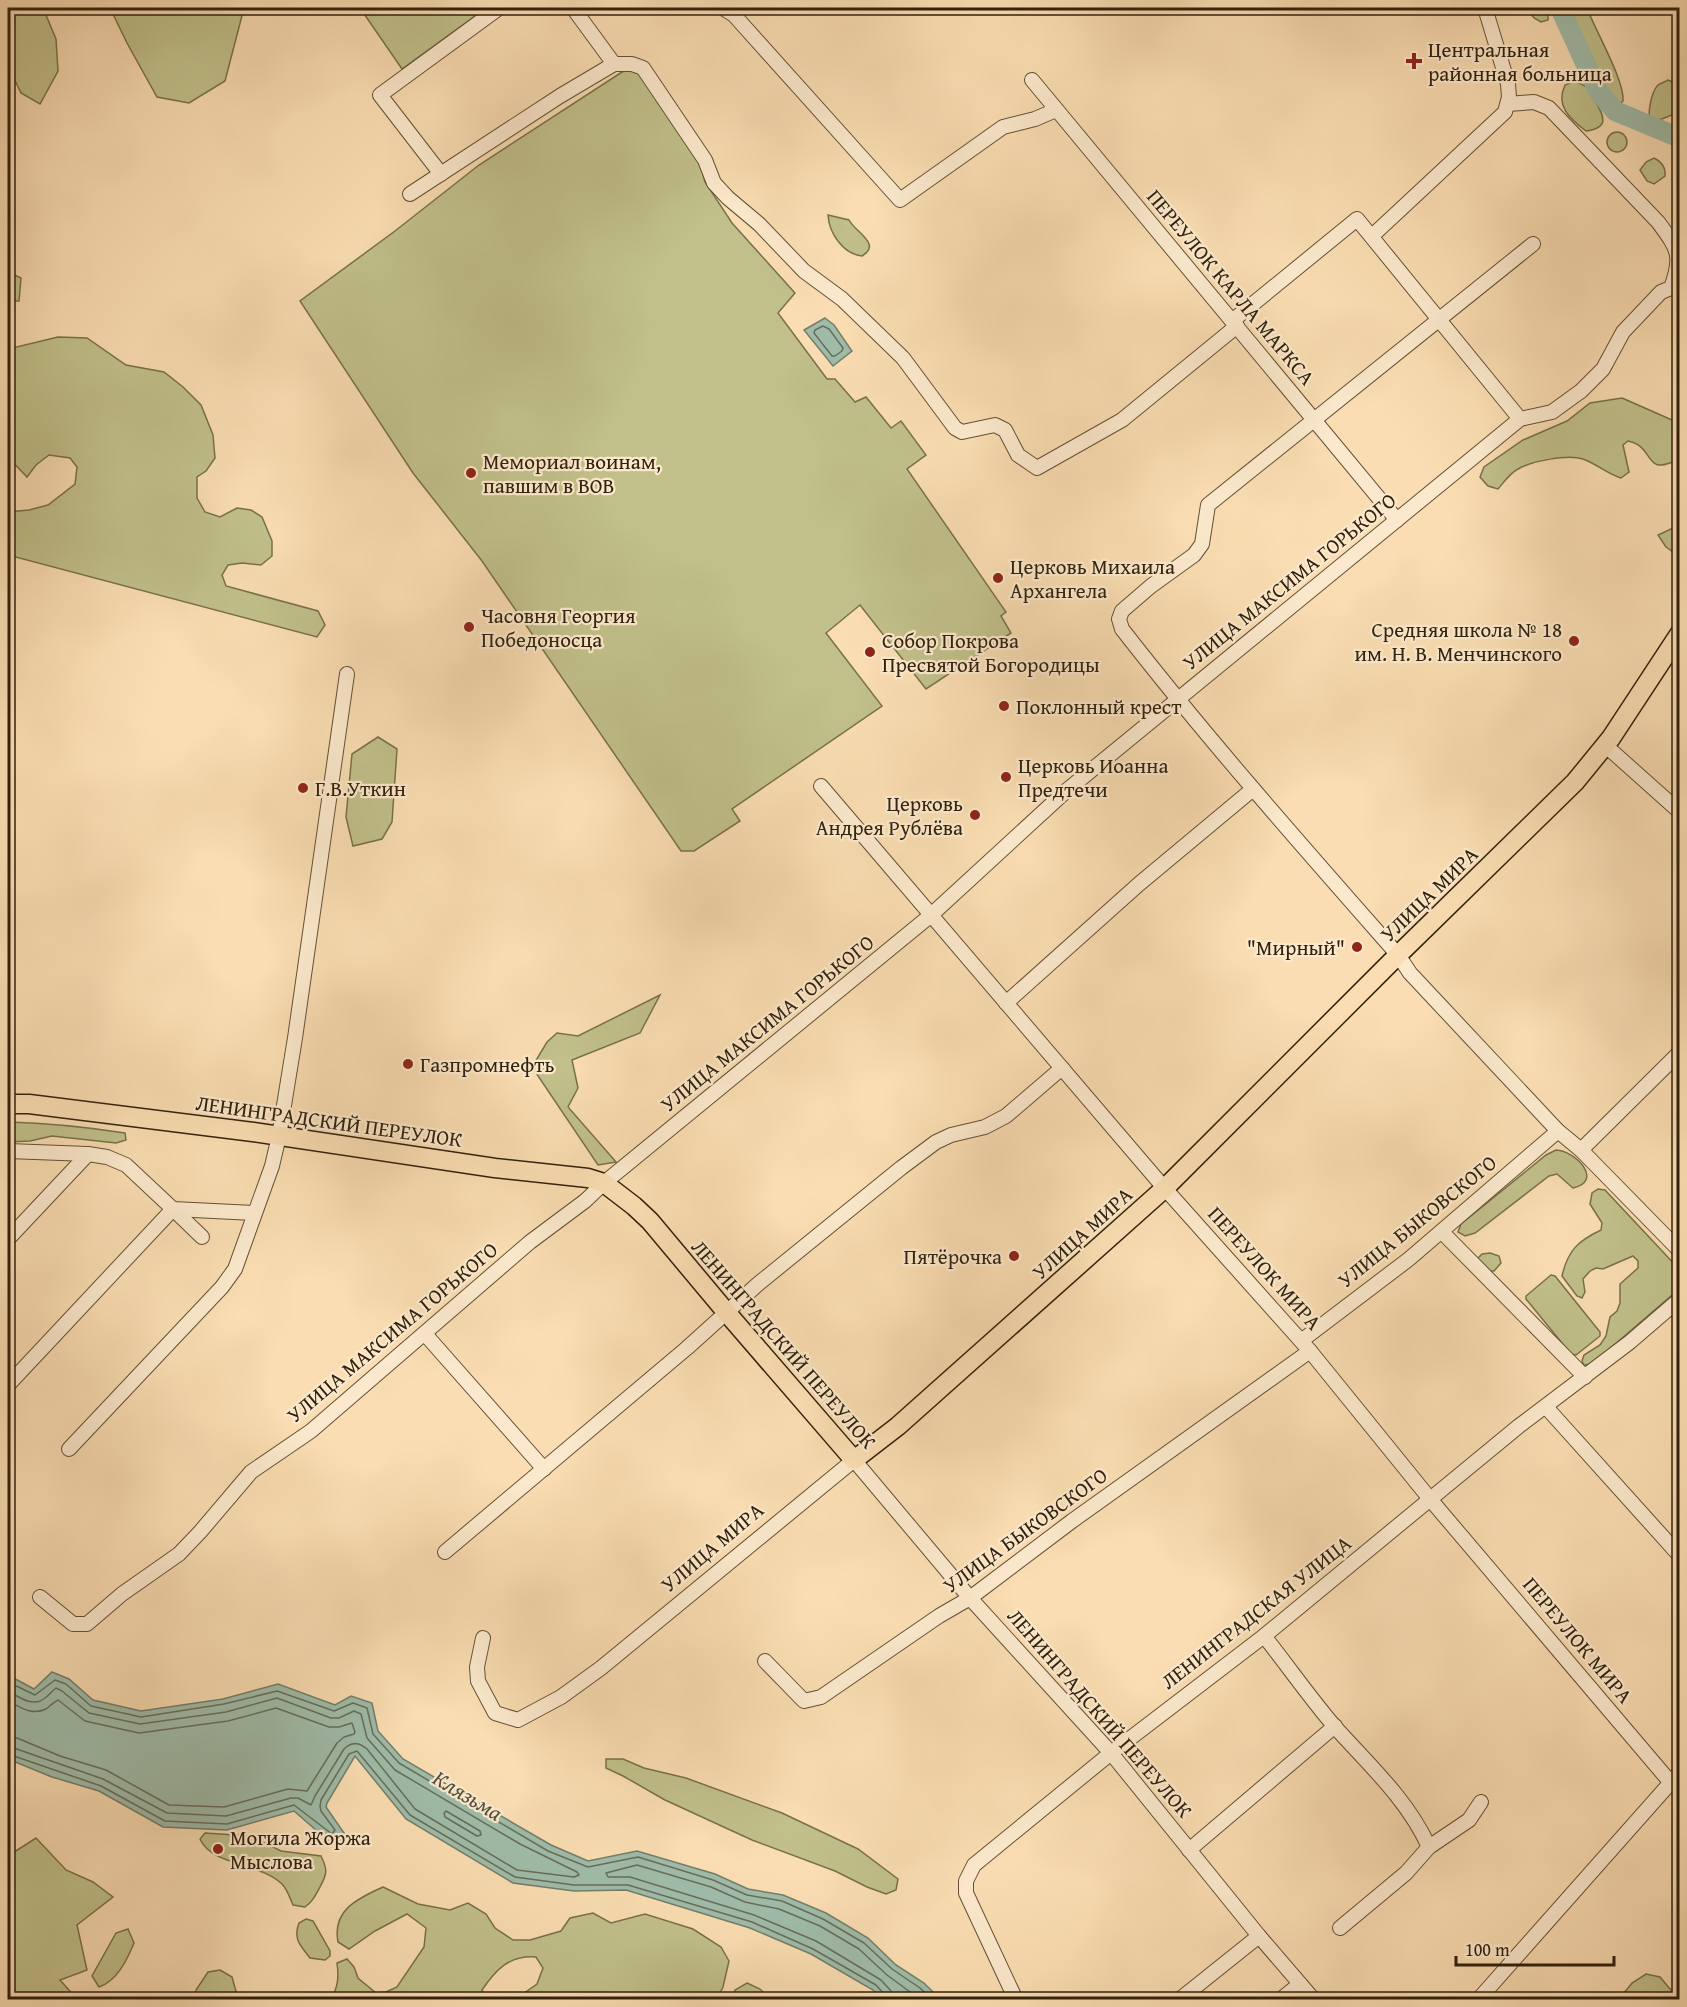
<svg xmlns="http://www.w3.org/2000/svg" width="1687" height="2007" viewBox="0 0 1687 2007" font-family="'Gentium Book Plus',serif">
  <rect width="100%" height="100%" fill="#faddb2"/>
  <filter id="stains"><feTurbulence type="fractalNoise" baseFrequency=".00333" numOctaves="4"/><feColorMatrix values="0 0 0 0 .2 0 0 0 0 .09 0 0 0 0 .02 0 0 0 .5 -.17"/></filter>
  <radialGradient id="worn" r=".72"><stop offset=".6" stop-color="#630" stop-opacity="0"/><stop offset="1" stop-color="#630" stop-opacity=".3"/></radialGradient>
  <g fill="#c1c08a" stroke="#79704b" stroke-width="1.5">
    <path d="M8,8H43L56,39L58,71L40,104L21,93L9,68Z"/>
    <path d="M110,8H244L225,81L189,103L157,97L127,43Z"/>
    <path d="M360,8H486L402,69Z"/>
    <path d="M1526,8H1548V20L1541,22L1534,18Z"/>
    <path d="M1566,8H1587C1595,30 1625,81 1623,101L1619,104L1611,98L1602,88Z"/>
    <path d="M630,69L641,74L698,157L705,182L732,223L795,293L778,313L827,379H835L855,402L866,397L891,428L901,421L926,455L907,469L1006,612L1001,616L1011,633L926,689L860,605L826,633L882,706L732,809L740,821L694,851H681L482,561L413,473L300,301L395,231L479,165L622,72Z"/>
    <path d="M1668,80L1679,85V112L1662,119L1655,120L1649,115C1649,107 1652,91 1658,85C1659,84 1667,81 1668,80Z"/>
    <path d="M1574,81C1578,83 1584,85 1588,88C1591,91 1593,97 1595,101C1605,117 1609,128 1586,131C1570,119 1555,106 1565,85Z"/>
    <circle cx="1617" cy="142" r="10"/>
    <path d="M1654,158C1662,162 1666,167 1665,176L1654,184L1647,181L1640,170L1646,162Z"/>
    <path d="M828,215L849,220C856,233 882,244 862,256C843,254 829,233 828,215Z"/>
    <path d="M8,272L21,278L19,301H8Z"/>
    <path d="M58,337L87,338L126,365L164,372L183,387L201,405L213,435L215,458L206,471L197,477V498L205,512L220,517L237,508L251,510L262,517L272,541V556L261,565L242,563L228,565L222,575L226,586L318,611L325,625L317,637L8,555V512L29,510L48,505L75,484L77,467L70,458L49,455L36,465L27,477L8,457V349Z"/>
    <path d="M1622,398L1679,423V459C1642,478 1657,447 1628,441L1623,445L1629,472L1621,478C1607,474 1597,464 1583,459C1568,454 1532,461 1518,469C1510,473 1504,482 1498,489L1488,486L1480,477L1484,467L1523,440L1567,421L1590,403Z"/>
    <path d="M1673,528H1679V556L1666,547L1658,535Z"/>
    <path d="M378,737L397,749L392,822L382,839L353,846L346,817L352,754Z"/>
    <path d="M660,995L640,1033L572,1060L578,1088L568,1107L616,1162L598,1165L532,1067L547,1042L557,1033L578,1036Z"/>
    <path d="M8,1122C47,1123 86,1127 125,1133L126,1140L116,1143L52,1136L30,1141L8,1142Z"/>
    <path d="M1556,1150C1576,1151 1604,1181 1573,1188L1557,1174L1549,1176L1475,1233L1465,1236L1458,1232L1461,1224L1546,1155Z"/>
    <path d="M1598,1189L1605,1190L1679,1269V1289L1592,1364L1584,1365L1582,1361L1584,1355L1600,1345L1606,1336L1610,1317L1617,1311L1620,1303V1284L1638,1268V1261L1633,1256L1603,1269L1596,1268L1590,1271L1583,1279L1585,1292L1582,1298L1577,1296L1562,1276C1568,1250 1578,1241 1601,1230L1602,1223L1590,1204L1592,1193Z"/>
    <path d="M1490,1253L1499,1256L1501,1263L1494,1271H1487L1477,1259L1482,1254Z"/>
    <path d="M1551,1275L1555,1276L1600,1332V1336L1576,1355L1571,1354L1526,1299V1296Z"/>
    <path d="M606,1759H623L644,1768L686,1778L782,1813L858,1849L898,1879L896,1890L886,1894L867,1887L835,1871L752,1840L665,1800L623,1776L606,1768Z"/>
    <path d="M205,1833L251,1836L281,1851L321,1856C328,1870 327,1874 320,1887C315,1896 313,1901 305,1907L293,1905C290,1898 287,1889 282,1884C259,1862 212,1866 200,1839Z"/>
    <path d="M36,1838L66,1870L93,1882L113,1897L77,1925L87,1970L60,1980L77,1999H8V1856Z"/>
    <path d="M383,1887L418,1904L450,1910L468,1903L486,1914L495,1928L513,1940H530L561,1931L570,1918L593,1913L611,1923L645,1914L693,1929L721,1947L729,1961L723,1987L717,1999H497L517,1998L537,1984L543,1968L536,1957C510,1955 496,1969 482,1990L487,1999H331C338,1987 339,1977 337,1963L347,1959L354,1967L358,1978L376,1993L386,1992L397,1987L424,1947L426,1928L407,1914L375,1931L349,1949L338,1942C332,1910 357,1899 383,1887Z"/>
    <path d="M306,1919L313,1921L330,1951V1956L325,1960L310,1958C300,1945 293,1939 299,1923Z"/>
    <path d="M128,1929L134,1943C127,1960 117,1981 99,1987L92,1976L116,1933Z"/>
    <path d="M220,1970L232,1977L237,1995L236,1999H195L196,1990L208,1972Z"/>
    <path d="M1646,1974L1660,1977L1675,1995L1672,1999H1619L1632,1983Z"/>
    <path d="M747,1983L760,1989L770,1999H732L735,1990Z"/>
  </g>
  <g fill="#9fbca9" stroke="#737e6a" stroke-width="1.5">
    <path d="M825,318L834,325L852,351L833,366L804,330Z"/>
    <path d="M52,1672L69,1679L93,1700L141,1711L223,1699L278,1684L335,1705L351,1696L372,1703L378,1731L403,1759L551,1845L588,1861L637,1851L715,1874L748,1889L783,1895L826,1913L868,1938L896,1965L924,1983L940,1999H882L873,1990L811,1954L750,1928L626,1890L574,1891L513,1883L406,1819L355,1756L327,1803L326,1807L344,1833V1843L332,1844L294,1811L227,1830L163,1827L99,1791L52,1777L8,1759V1675L34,1689Z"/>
  </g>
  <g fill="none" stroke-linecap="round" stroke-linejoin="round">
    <g stroke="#686e5a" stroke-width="1.5">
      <path d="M823,326L829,329L843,348L842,351L835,356H832L814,333L815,330Z"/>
      <path d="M8,1682L35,1695L55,1680L66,1684L91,1706L141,1717L224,1704L277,1691L334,1711L353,1703L367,1708L373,1734L399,1763L548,1851L588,1867L638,1857L713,1880L747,1895L782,1901L823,1919L864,1943L892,1969L920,1988L932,2000"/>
      <path d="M8,1691C19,1697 33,1708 45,1698C49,1695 52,1691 56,1688L62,1691L89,1713L140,1724L226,1712L277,1698L331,1718H339L354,1711L361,1714L367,1738L395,1770L520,1844L577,1872L579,1875L574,1877L517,1870L415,1809L367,1749C359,1742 351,1742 344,1749L315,1796L311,1805L298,1798H291L226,1816L167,1813L103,1779L8,1746"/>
      <path d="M8,1701C20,1707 32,1716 46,1709C50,1706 54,1702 58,1700L85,1721L139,1733L228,1721L276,1708L329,1727H339L352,1723L355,1732L354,1734L344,1737L337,1743L307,1791L288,1789L224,1807L169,1805L106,1770L60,1756L17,1738L8,1737"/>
      <path d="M8,1754L101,1786L165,1821L227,1824L294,1805L332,1834L335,1830L321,1811L320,1806L321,1800L349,1754L357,1751L410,1815L515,1877L574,1885H628L752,1922L813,1949L876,1985L884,1994L885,2000"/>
      <path d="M446,1811L480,1831L481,1835L477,1836L445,1817L444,1813Z"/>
      <path d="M893,2000L891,1991L881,1980L816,1941L754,1915L630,1877H608L606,1873L637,1865L711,1887L745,1902L779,1909L820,1926L859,1949L887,1975L921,2000"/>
    </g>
    <path stroke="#9fbca9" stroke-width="20" d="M1560,8L1598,91L1615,111L1680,138"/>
    <g stroke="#635036" stroke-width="16">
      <g id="minor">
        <path d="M573,8L614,64"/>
        <path d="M723,8L734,15L900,200L1003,127L1035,119L1056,110"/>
        <path d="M1032,80L1397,520"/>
        <path d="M441,174L380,95L499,8"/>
        <path d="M410,194L560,96L614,64H632L643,68L705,160L714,183L728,198L759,224L804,271L842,299L903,358L955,428L962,432L995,425L1005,430L1018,455L1037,468L1122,420L1237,326"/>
        <path d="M1372,236L1505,112L1509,97L1508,84L1485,8"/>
        <path d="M1533,244L1208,505L1202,544L1194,555L1151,586L1122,611L1119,619L1122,629C1210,742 1304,848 1398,955L1410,973L1558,1131L1581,1150L1680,1251"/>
        <path d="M1232,321L1357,219L1520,419"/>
        <path d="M1606,746L1680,812"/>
        <path d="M821,786L1160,1183L1310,1351L1430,1499L1671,1783"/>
        <path d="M1006,1003L1139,884L1253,789"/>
        <path d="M1581,1150L1680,1052"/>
        <path d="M8,1151L88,1154L107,1157L126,1165L173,1209L254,1213"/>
        <path d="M1442,1232L1585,1377"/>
        <path d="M8,1239L88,1154"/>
        <path d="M425,1334L544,1469"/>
        <path d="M1301,1341L1409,1259L1558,1131"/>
        <path d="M8,1385L173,1209L202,1237"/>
        <path d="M1546,1407L1680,1556"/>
        <path d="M69,1449L222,1287L235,1269L272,1166L279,1136L295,1038L347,674"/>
        <path d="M445,1552L687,1348L758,1284L901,1168L936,1142L951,1135L985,1127L1006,1116L1062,1068"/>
        <path d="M40,1597L73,1624H87L122,1594L179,1554L200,1532L251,1472L311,1431L530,1242L585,1201L604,1183L930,916L1066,791L1520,419L1552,412L1581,391L1603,369L1623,332L1661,292L1671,288C1683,255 1678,249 1658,222L1549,108L1534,102L1508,104"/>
        <path d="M1264,1636C1288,1666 1310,1698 1335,1727C1370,1766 1407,1799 1429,1847"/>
        <path d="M483,1638L477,1667L478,1681L495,1713L518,1720L561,1697L601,1668L854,1460L970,1598L1111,1753L1259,1936L1314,2000"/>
        <path d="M765,1661L804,1701L821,1697L939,1616L970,1598L1072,1521L1310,1351"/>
        <path d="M1189,1850L1335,1726"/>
        <path d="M1340,1928L1406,1873L1429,1847L1469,1820L1481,1802"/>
        <path d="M1016,2000L966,1893V1881L974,1865L1111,1753L1264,1636L1519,1426L1630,1342L1680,1299"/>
        <path d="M1179,2000L1259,1936"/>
        <path d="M1280,2000L1300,1984"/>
        <path d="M1478,2000L1680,1772"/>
      </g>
    </g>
    <g stroke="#31210c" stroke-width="21">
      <path id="major" d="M8,1104H29L253,1132L495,1168L588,1178L604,1183L634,1206L650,1221L727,1313L854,1460L898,1426L1165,1188L1398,955L1575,782L1611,738L1680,633"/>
    </g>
    <use href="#minor" stroke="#fce9cd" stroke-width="14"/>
    <use href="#major" stroke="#faddb2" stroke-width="18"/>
  </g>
  <g fill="#8f2418" stroke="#fce9cd" stroke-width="2">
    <path d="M1411 52h6v6h6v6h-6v6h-6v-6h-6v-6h6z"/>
    <circle cx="471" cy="473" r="6"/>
    <circle cx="998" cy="578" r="6"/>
    <circle cx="469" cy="627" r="6"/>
    <circle cx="1574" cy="641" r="6"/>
    <circle cx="870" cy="652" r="6"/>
    <circle cx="1004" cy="706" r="6"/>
    <circle cx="1006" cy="777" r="6"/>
    <circle cx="303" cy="788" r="6"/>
    <circle cx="975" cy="815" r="6"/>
    <circle cx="1357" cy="947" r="6"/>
    <circle cx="408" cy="1064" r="6"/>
    <circle cx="1014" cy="1256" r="6"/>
    <circle cx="218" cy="1849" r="6"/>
  </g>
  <g text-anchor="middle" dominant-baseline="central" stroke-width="4.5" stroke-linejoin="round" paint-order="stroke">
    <g font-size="21" fill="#31210c" stroke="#fce9cd" text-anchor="start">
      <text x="1428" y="49">Центральная<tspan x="1428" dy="24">районная больница</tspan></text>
      <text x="483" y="461">Мемориал воинам,<tspan x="483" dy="24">павшим в ВОВ</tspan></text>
      <text x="1010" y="566">Церковь Михаила<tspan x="1010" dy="24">Архангела</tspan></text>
      <text x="481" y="615">Часовня Георгия<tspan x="481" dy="24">Победоносца</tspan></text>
      <text x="1562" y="629" text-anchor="end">Средняя школа № 18<tspan x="1562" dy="24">им. Н. В. Менчинского</tspan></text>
      <text x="882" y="640">Собор Покрова<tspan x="882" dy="24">Пресвятой Богородицы</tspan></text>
      <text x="1016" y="706">Поклонный крест</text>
      <text x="1018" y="765">Церковь Иоанна<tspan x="1018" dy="24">Предтечи</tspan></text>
      <text x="315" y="788">Г.В.Уткин</text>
      <text x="963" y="803" text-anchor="end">Церковь<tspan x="963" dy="24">Андрея Рублёва</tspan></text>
      <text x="1345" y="947" text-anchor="end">"Мирный"</text>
      <text x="420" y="1064">Газпромнефть</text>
      <text x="1002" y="1256" text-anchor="end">Пятёрочка</text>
      <text x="230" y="1837">Могила Жоржа<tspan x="230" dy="24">Мыслова</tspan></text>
    </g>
    <g font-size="21" fill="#31210c" stroke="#fce9cd">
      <text transform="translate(1231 287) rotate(50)">ПЕРЕУЛОК КАРЛА МАРКСА</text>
      <text transform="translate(1289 581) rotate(-39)">УЛИЦА МАКСИМА ГОРЬКОГО</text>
      <text transform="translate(1429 894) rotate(-44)">УЛИЦА МИРА</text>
      <text transform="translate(767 1023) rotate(-39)">УЛИЦА МАКСИМА ГОРЬКОГО</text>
      <text transform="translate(329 1121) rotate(8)">ЛЕНИНГРАДСКИЙ ПЕРЕУЛОК</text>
      <text transform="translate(1417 1221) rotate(-39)">УЛИЦА БЫКОВСКОГО</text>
      <text transform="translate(1082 1233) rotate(-42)">УЛИЦА МИРА</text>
      <text transform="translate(1265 1268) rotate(48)">ПЕРЕУЛОК МИРА</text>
      <text transform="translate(392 1332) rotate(-40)">УЛИЦА МАКСИМА ГОРЬКОГО</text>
      <text transform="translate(784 1344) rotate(49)">ЛЕНИНГРАДСКИЙ ПЕРЕУЛОК</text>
      <text transform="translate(1025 1530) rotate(-36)">УЛИЦА БЫКОВСКОГО</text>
      <text transform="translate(712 1547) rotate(-40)">УЛИЦА МИРА</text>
      <text transform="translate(1256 1612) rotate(-38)">ЛЕНИНГРАДСКАЯ УЛИЦА</text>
      <text transform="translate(1578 1640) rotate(50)">ПЕРЕУЛОК МИРА</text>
      <text transform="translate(1100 1713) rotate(49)">ЛЕНИНГРАДСКИЙ ПЕРЕУЛОК</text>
    </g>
    <g font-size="22" font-style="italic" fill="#52503b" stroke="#fce9cd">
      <text transform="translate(468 1795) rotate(31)">Клязьма</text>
    </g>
  </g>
  <rect width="1687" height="2007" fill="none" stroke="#faddb2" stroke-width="30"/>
  <rect x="9" y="9" width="1669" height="1989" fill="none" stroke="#31210c" stroke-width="3"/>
  <rect x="15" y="15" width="1657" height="1977" fill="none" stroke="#31210c" stroke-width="1.5"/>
  <path d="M1456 1956v9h158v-9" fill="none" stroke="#31210c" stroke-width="3"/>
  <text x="1465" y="1956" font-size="18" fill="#31210c" stroke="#fce9cd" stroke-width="4.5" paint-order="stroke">100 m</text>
  <rect width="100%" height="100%" filter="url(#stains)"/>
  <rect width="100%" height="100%" fill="url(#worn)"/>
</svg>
